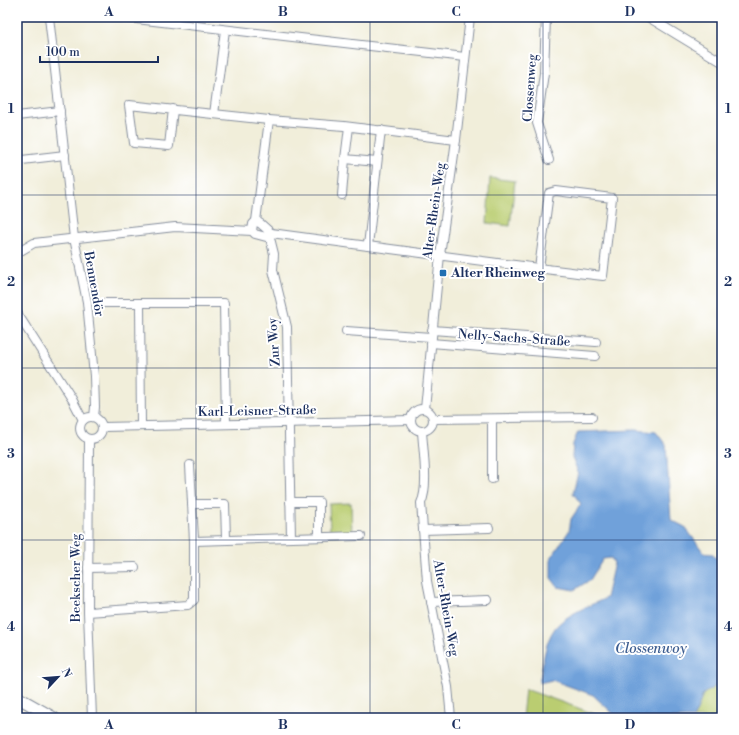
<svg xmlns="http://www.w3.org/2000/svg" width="739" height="735" viewBox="0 0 739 735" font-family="'Libre Bodoni',serif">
  <rect width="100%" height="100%" fill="#fff"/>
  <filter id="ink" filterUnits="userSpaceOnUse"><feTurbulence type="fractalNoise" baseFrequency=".025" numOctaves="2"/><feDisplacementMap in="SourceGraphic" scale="8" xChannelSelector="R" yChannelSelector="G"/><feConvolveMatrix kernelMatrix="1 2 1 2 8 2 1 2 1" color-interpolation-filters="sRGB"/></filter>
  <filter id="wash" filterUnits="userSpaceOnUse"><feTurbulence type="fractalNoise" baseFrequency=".012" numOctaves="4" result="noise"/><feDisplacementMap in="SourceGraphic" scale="16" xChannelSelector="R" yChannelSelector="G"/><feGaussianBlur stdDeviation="0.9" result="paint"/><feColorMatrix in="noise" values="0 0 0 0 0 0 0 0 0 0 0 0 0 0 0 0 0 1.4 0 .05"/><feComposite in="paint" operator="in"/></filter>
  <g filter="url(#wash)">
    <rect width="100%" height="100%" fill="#f1eeda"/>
    <g fill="#bacd71" stroke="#6a7e68">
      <path d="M490,178L515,181L510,226L487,223Z"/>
      <path d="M351,503L352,535H330L329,504Z"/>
      <path d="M722,682V718H693L696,713L703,694Z"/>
      <path d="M525,689L606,718H522Z"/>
    </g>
    <path fill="#6fa1da" stroke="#45689c" d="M635,430L656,432L666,445L671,520L685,527L704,553L713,554L722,567V682L703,694L696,713L693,718H618L593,695L552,680L539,683C543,665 544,643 555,628C565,615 591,605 606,598L614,563L611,558L603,559L590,580L574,590L558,587L551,578V558L569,531L571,519L581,504L573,493L578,472L572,457L573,444L578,432Z"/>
  </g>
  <g filter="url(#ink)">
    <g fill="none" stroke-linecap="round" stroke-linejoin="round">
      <g stroke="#868e9c" stroke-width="10">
        <g id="street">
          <path d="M49,17L74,238L87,302L94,376L95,407L94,417"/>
          <path d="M119,17L465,57"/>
          <path d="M546,17L544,73L537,123L549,160"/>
          <path d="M648,17L722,62"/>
          <path d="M173,109L169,146L134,143L129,105L269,120L344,126L456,140"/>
          <path d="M214,114L225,30"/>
          <path d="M17,116L60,111"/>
          <path d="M349,127L345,159L377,162"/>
          <path d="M22,160L65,155"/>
          <path d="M342,195L345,159"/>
          <path d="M256,221L269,120"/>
          <path d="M271,233C382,248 493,263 603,276L612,198L556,191L549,193L539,268"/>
          <path d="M270,238L274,254L273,270L287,327L291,538"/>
          <path d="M368,246L381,130"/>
          <path d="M17,253L34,243L175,227L252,231L255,234L270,238L271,233L261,224L256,221L253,224L252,231"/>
          <path d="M104,303H224L226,424"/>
          <path d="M140,304L141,426"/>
          <path d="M17,313L72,399L83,420"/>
          <path d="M432,330L596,342"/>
          <path d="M346,331L431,337"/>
          <path d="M431,343L595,356"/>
          <path d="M425,409L440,255L456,140L470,17"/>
          <circle cx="422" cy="420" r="11"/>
          <circle cx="91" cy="428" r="11"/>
          <path d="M433,419L592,417"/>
          <path d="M492,419V479"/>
          <path d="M103,427L411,420"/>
          <path d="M422,431C423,450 429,487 421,503L427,581L448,687L451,718"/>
          <path d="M89,439L88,612L92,718"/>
          <path d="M290,502H319V537"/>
          <path d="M192,504H225L226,539"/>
          <path d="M423,530L489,528"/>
          <path d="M194,541L361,536"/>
          <path d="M88,568L135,567"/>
          <path d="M431,602L488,600"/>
          <path d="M88,612L188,605L194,600V541L190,465"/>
        </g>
      </g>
      <g stroke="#868e9c" stroke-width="13">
        <path id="secondary" d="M17,697L54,718"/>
      </g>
      <use href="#street" stroke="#fff" stroke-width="8"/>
      <use href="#secondary" stroke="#fff" stroke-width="11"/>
    </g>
  </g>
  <path fill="none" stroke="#1b2f5e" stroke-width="1" stroke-opacity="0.55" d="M196,17V718M370,17V718M543,17V718M17,195H722M17,368H722M17,540H722"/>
  <rect fill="#1f6fb2" stroke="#fff" stroke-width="1.5" x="439" y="269" width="8" height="8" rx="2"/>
  <g text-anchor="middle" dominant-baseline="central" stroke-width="4" stroke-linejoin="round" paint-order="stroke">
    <g font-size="13" fill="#1b2f5e" stroke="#fff">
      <text transform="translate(530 88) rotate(-86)">Clossenweg</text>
      <text transform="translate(434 211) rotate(-82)">Alter-Rhein-Weg</text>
      <text transform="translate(94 284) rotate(80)">Bennendör</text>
      <text transform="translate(514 338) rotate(4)">Nelly-Sachs-Straße</text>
      <text transform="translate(274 342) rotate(-94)">Zur Woy</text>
      <text transform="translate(257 411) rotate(-1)">Karl-Leisner-Straße</text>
      <text transform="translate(76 578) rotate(-90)">Beekscher Weg</text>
      <text transform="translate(446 608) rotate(80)">Alter-Rhein-Weg</text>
    </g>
    <g font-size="13" font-weight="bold" fill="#1b2f5e" stroke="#fff" text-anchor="start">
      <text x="451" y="273">Alter Rheinweg</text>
    </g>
    <g font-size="14" font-style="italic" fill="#3d5d90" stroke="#fff">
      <text x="651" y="649">Clossenwoy</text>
    </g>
  </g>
  <rect width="739" height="735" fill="none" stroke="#fff" stroke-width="44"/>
  <g transform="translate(58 677) rotate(64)" stroke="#ffffff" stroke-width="3" paint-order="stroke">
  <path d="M0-3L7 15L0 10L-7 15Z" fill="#1b2f5e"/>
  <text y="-6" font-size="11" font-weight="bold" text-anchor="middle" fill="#1b2f5e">N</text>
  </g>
  <path d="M40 56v6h118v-6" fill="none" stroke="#1b2f5e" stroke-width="2"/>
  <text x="46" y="56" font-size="12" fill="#1b2f5e" stroke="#ffffff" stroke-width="3" paint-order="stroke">100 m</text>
  <rect x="22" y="22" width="695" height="691" fill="none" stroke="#1b2f5e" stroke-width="1.5"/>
  <g font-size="13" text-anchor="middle" font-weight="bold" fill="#1b2f5e">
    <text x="109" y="16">A</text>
    <text x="283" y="16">B</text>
    <text x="456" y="16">C</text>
    <text x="630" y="16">D</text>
    <text x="11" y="113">1</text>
    <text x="728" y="113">1</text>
    <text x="11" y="286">2</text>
    <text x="728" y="286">2</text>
    <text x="11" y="458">3</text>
    <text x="728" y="458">3</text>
    <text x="11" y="631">4</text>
    <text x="728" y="631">4</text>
    <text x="109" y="729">A</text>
    <text x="283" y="729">B</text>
    <text x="456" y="729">C</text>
    <text x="630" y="729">D</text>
  </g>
</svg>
